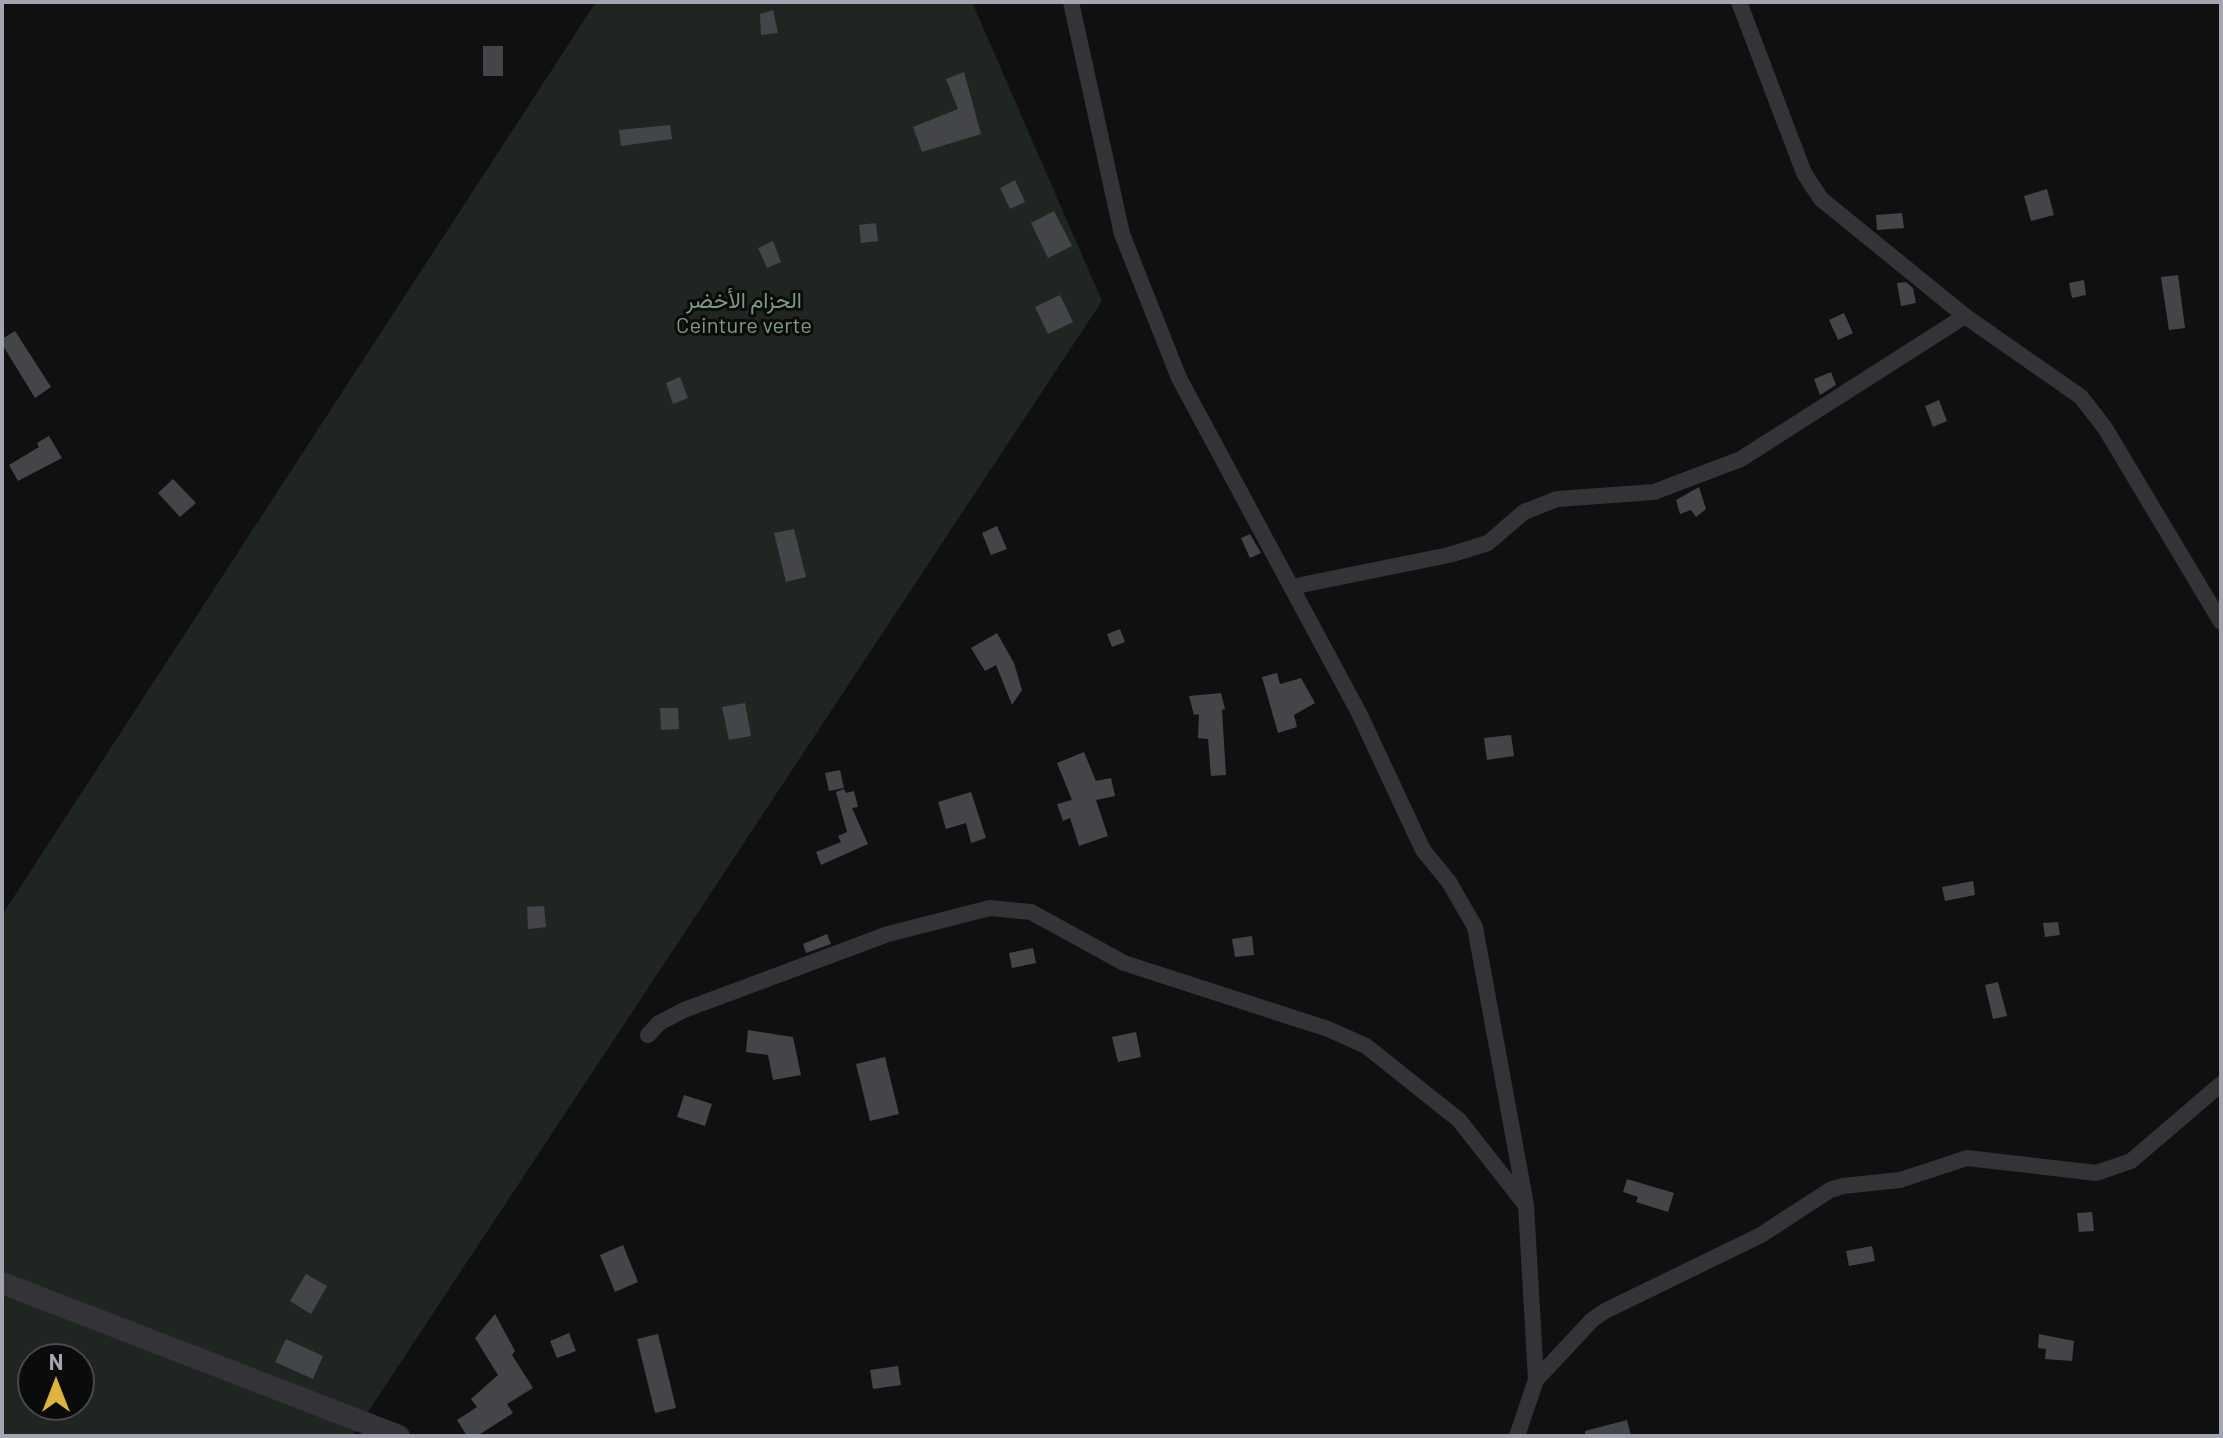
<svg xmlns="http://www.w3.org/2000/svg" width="2223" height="1438" viewBox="0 0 2223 1438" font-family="Barlow,Vazirmatn,sans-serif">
  <rect width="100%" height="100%" fill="#101011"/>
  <path fill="#1f2520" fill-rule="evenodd" d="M596,2H972L1102,301L352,1436H2V915ZM32,1358H80V1406H32Z"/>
  <g fill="#444549">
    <path d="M773,10L778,33L761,35L760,14Z"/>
    <rect x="483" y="46" width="20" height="30"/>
    <path d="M964,72L981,134L922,152L913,127L958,109L946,79Z"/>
    <path d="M670,125L672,139L621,146L619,130Z"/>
    <path d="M1015,180L1025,202L1010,209L1000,188Z"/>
    <path d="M2047,189L2054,215L2031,221L2024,196Z"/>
    <path d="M1054,211L1072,246L1048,258L1031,223Z"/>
    <path d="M1902,213L1904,228L1877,230L1876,215Z"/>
    <path d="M876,223L878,241L861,243L859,225Z"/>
    <path d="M773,241L781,262L767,268L758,248Z"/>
    <path d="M2178,275L2185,328L2169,330L2161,277Z"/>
    <path d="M2084,280L2086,295L2072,298L2069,283Z"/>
    <path d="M1906,282L1913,288L1916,303L1901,306L1897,283Z"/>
    <path d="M1060,295L1073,322L1048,334L1035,307Z"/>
    <path d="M1844,313L1853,333L1838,340L1829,320Z"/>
    <path d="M15,331L51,387L35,398L2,344V339Z"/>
    <path d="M1831,372L1836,385L1820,395L1814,379Z"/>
    <path d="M680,377L688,398L673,404L666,383Z"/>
    <path d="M1939,400L1947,421L1933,427L1925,406Z"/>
    <path d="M49,436L62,458L18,481L9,465L39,447L37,443Z"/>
    <path d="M173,479L196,503L180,517L158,493Z"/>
    <path d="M1699,487L1706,509L1696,517L1691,510L1680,514L1676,500Z"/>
    <path d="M997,526L1007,549L991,555L982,533Z"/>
    <path d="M794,529L806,577L786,582L774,533Z"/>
    <path d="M1250,534L1261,553L1250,558L1241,538Z"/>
    <path d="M1120,629L1125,642L1112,647L1107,634Z"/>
    <path d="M997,633L1014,663L1022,690L1012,705L996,665L985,671L971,648Z"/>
    <path d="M1277,673L1280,684L1301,678L1315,703L1294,715L1297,727L1278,733L1262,677Z"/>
    <path d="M1221,693L1225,709L1222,710L1226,775L1211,776L1208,739L1198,738L1199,714L1194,715L1189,696Z"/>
    <path d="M745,703L751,736L729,740L722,707Z"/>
    <path d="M660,708H678L679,729L661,730Z"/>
    <path d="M1511,735L1514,756L1487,760L1484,738Z"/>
    <path d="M1084,752L1096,781L1111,778L1115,796L1096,800L1108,836L1079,846L1070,818L1063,821L1057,804L1072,800L1057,763Z"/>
    <path d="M840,770L844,788L829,791L825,773Z"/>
    <path d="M844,789L846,793L854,791L858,807L852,808L868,844L821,865L816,852L841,842L838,836L847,832L836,792Z"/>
    <path d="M971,792L986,838L971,843L966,823L946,829L938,802Z"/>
    <path d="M1973,881L1975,895L1945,901L1942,887Z"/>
    <path d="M544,906L546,927L528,929L527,907Z"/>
    <path d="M2058,922L2060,935L2045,937L2043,923Z"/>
    <path d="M827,934L831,944L806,953L803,944Z"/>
    <path d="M1252,936L1254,955L1235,957L1232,939Z"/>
    <path d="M1033,948L1036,963L1012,968L1009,953Z"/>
    <path d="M1998,982L2007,1016L1993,1019L1985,985Z"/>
    <path d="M748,1030L793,1037L801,1075L773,1080L768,1055L746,1052Z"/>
    <path d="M1136,1032L1141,1057L1118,1062L1112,1037Z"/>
    <path d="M885,1057L899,1114L870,1121L856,1064Z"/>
    <path d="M684,1095L712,1104L705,1126L677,1117Z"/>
    <path d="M1627,1179L1674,1193L1668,1212L1636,1202L1638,1197L1623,1192Z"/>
    <path d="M2092,1212L2094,1231L2079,1232L2077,1213Z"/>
    <path d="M623,1245L638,1282L615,1292L600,1255Z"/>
    <path d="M1872,1246L1875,1261L1849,1266L1846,1251Z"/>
    <path d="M306,1274L327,1286L311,1314L290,1301Z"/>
    <path d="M495,1314L515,1351L512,1355L533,1388L507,1404L513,1413L477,1436H467L457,1420L477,1407L471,1399L498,1375L475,1338Z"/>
    <path d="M569,1333L576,1351L557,1358L550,1341Z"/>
    <path d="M658,1334L676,1408L655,1413L637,1339Z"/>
    <path d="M2039,1334L2074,1341L2072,1361L2045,1359L2046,1349L2038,1348Z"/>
    <path d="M286,1339L323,1356L313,1379L275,1362Z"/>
    <path d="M898,1366L901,1385L873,1389L870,1370Z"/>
    <path d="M1627,1420L1631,1436H1585V1431Z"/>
  </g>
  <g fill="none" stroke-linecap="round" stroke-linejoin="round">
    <g stroke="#343438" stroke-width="16">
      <path d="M1071,2L1122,234L1179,378L1359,713L1423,850L1449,882L1475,927L1526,1205L1536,1380L1517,1436"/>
      <path d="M1739,2L1804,173L1821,199L1965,316L2081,397L2105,428L2221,622"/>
      <path d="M1291,587L1449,555L1488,543L1524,512L1557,499L1654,492L1741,459L1965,316"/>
      <path d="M648,1035L659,1023L684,1010L888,934L990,908L1031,912L1124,963L1328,1029L1366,1046L1459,1120L1525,1204"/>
      <path d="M1536,1380L1592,1320L1605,1311L1761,1235L1830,1190L1843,1186L1900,1180L1967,1158L2096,1173L2131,1161L2221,1084"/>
    </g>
    <path stroke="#343438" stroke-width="22" d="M2,1283L399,1436"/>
  </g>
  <g text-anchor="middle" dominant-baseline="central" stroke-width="6" stroke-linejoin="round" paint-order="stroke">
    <g font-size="22" fill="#7b9a80" stroke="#0b0b0c">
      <text x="744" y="299">الحزام الأخضر<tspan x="744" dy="25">Ceinture verte</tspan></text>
    </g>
  </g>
  <rect width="2223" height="1438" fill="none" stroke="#a3a6b1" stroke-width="8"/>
  <g transform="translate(56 1382)"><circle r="38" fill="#0b0b0c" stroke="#48494e" stroke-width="2"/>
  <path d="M0-6L14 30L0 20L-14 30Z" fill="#ddb43c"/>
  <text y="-12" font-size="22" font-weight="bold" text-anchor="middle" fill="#a3a6b1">N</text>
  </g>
</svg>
